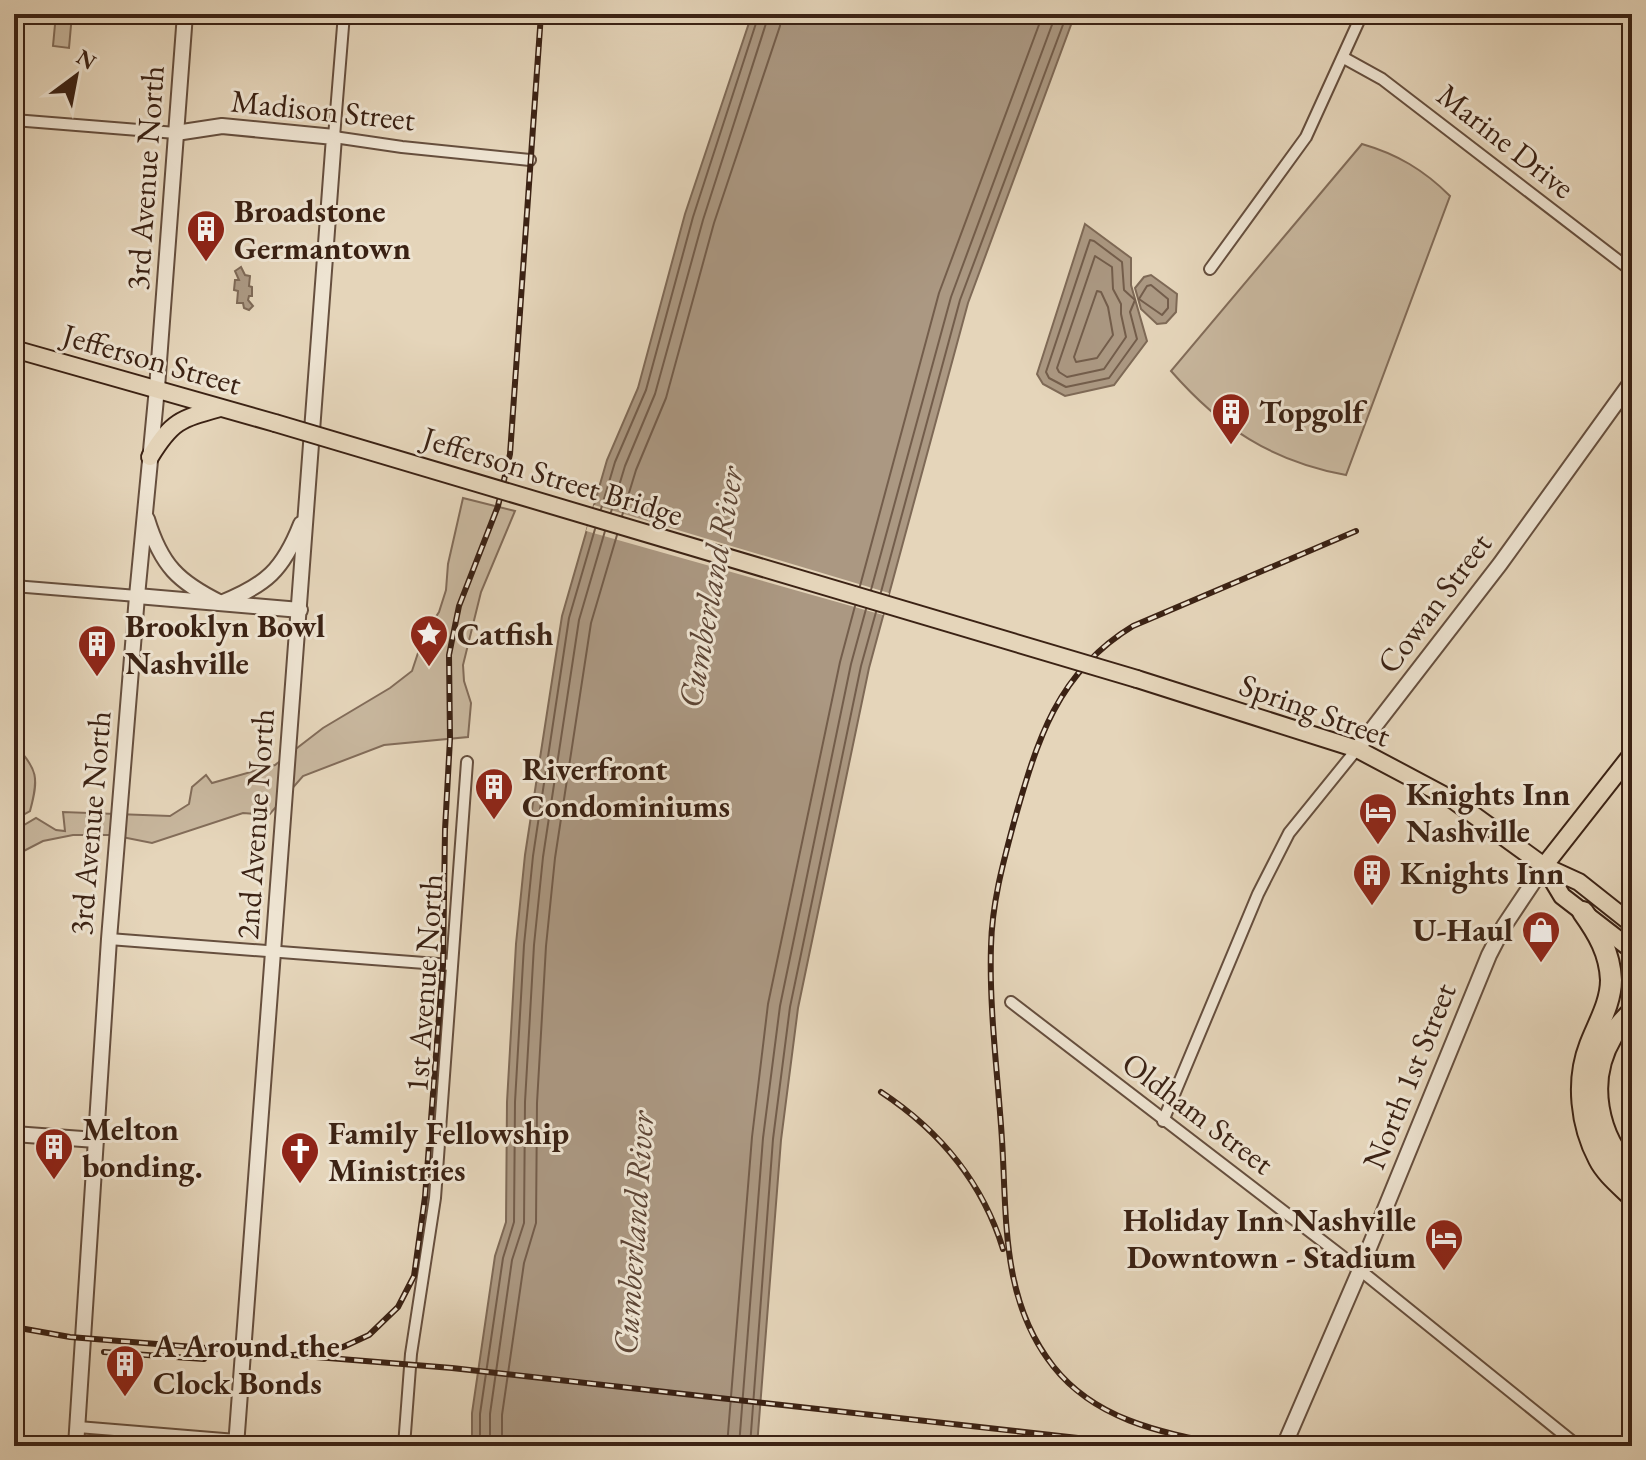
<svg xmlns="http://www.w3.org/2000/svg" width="1646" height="1460" viewBox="0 0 1646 1460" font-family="'EB Garamond',serif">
  <rect width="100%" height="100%" fill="#e5d5ba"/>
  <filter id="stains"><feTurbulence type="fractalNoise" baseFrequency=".0025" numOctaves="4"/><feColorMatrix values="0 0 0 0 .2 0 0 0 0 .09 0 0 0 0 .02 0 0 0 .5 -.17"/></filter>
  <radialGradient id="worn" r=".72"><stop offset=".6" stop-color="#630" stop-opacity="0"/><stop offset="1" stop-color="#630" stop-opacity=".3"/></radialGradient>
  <g fill="#c8b79e" stroke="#826c59" stroke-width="2">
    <path d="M56,14H72L69,48L53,46Z"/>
    <path d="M1362,144C1397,154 1424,170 1450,196L1346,475C1271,461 1221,428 1171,371Z"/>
    <path d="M463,498L515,511L481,592L463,665L464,681L471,703L468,737L384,745L303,776L269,815L243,813L152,843L112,835H73L43,841L14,856V831L36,818L56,830L65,831L63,812L170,816L189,804L192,787L206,775L212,783L275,765L323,728L390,688L412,671L424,635L439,612L446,590L448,564Z"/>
    <path d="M14,744C38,769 39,778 30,811L14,820Z"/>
  </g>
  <g fill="#ab9882" stroke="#7e6956" stroke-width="2">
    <path d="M752,14H1075L968,303L869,668L798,1008L781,1140L757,1446H472V1413L495,1256L506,1222L507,1102L516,944L525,855L562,616L607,460L638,388L685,214Z"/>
    <path d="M1085,224L1131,258V285L1147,341L1114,385L1065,396L1043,384L1037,374Z"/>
    <path d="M241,267L245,275L250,276L249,286L252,287V296H249L248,300L253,306L249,310L244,308L243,303H237L238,291L234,290L235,280H239L235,271Z"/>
    <path d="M1151,275L1177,294L1176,312L1166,323L1157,324L1141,309L1135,288L1144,277Z"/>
  </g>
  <path fill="#e5d5ba" d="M594,505L889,593L883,615L586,531Z"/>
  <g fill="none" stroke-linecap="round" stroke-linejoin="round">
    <g stroke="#735d4b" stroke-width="2">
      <path d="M1090,240L1094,241L1122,262L1124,290L1135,300L1130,312L1137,339L1109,378L1066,387L1049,378L1046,372Z"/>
      <path d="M1095,256L1112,267L1113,289L1121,304V314L1126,337L1104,369L1067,377L1059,372L1057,368Z"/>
      <path d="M1151,285L1168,299V308L1162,315L1139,299L1147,286Z"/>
      <path d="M1097,291L1101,292L1108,307L1113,335L1097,358L1076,362L1074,357Z"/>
      <path d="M601,509L615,462L646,390L693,217L759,14"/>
      <path d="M611,512L625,466L655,394L703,220L769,14"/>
      <path d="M622,516L636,470L666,398L714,223L780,26L781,14"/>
      <path d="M860,586L939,293L1043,14"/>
      <path d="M871,590L951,297L1056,14"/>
      <path d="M881,592L960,300L1067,14"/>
      <path d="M480,1446V1414L503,1258L514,1222L515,1102L524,945L533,856L569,618L595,529"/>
      <path d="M490,1446V1414L512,1260L524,1223L525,1102L534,945L543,857L579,620L605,531"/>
      <path d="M502,1446V1415L524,1263L536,1223L537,1103L546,946L555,858L591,623L617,535"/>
      <path d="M727,1446L752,1137L768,1004L840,662L855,606"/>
      <path d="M739,1446L763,1138L780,1006L851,664L866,609"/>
      <path d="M750,1446L773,1139L790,1007L861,666L876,612"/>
    </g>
    <g stroke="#664f3e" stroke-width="14">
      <g id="minor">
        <path d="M344,14L334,137L402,147L530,160"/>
        <path d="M1344,58L1382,79L1632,271"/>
        <path d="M14,120L176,133"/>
        <path d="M1210,269L1306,137L1362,14"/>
        <path d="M14,586L137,596"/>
        <path d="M109,939L451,965"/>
        <path d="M1011,1002L1360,1270L1578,1446"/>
        <path d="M1163,1121L1258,894L1289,833L1357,749"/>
        <path d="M78,1427L236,1440"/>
        <path d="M404,1446L411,1354L435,1198L467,762"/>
      </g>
    </g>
    <g stroke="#664f3e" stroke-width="18">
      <g id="tertiary">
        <path d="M176,133L222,126L334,137L236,1446"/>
        <path d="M147,519C161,565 178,582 221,603C266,585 283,570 301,524"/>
        <path d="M137,596L300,610"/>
        <path d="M1357,749L1500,564L1632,381"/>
        <path d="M14,1134L96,1140"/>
        <path d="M76,1446L109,939L137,596L157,388L185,14"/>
        <path d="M1284,1446L1360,1270L1489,955L1504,926L1544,866"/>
      </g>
    </g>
    <g stroke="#3b2214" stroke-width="20">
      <g id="primary">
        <path d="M14,349L275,423"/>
        <path d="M150,457C172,421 180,419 220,408"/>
        <path d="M1137,679L1357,749L1453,800L1544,866L1579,882L1632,924"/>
        <path d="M1544,866L1632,754"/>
        <path d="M1544,866L1562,896L1632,950"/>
      </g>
    </g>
    <g stroke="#3b2214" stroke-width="24">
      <g id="motorway">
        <path d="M1583,912C1598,933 1610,953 1611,980C1611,1003 1598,1024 1590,1045C1576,1081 1581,1125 1599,1159C1606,1173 1621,1185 1632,1196"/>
        <path d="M1632,1012C1625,1020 1617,1027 1612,1036C1585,1081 1597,1137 1632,1173"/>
      </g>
    </g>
    <use href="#minor" stroke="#eee4d2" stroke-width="10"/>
    <use href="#tertiary" stroke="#eee4d2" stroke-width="14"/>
    <use href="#primary" stroke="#e5d5ba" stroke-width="16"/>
    <use href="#motorway" stroke="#e5d5ba" stroke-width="20"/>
    <g stroke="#3b2214" stroke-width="6">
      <g id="rail">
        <path d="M881,1092C940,1131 982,1181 1003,1249"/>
        <path d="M14,1327L70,1337L452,1368L1149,1446"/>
        <path d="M104,1352L204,1359"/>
        <path d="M294,1355L343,1347L369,1335L398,1307L414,1276L425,1197L443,965L445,830L450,739L449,655L459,606L498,506L510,454L541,14"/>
        <path d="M1230,1446C1165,1433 1097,1422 1053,1366C1001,1300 1007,1219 1002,1140C998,1076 989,1010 991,946C992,903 1003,863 1014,822C1037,741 1057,672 1133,626L1356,531"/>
      </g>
    </g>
    <use href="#rail" stroke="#eee4d2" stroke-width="3" stroke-dasharray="9" stroke-linecap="butt"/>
    <g stroke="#3b2214" stroke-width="20" stroke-linecap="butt">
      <path id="primary-bridge" d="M275,423L1137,679"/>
    </g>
    <use href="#primary-bridge" stroke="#e5d5ba" stroke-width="16"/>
  </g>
  <defs>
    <g id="building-pin" transform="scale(2)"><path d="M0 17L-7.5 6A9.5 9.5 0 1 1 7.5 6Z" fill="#8f2418" stroke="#eee4d2"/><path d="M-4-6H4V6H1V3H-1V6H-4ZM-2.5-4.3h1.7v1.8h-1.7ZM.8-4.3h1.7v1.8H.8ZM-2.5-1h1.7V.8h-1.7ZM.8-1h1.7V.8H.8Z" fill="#fff"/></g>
    <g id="sight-pin" transform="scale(2)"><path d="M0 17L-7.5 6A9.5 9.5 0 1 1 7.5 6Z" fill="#8f2418" stroke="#eee4d2"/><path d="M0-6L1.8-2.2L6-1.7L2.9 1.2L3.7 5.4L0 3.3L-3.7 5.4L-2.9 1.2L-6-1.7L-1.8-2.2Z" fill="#fff"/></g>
    <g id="hotel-pin" transform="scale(2)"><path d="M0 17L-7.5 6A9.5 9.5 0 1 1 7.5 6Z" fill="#8f2418" stroke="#eee4d2"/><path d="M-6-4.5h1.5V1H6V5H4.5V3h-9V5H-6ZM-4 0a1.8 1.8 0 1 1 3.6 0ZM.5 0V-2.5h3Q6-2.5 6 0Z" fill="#fff"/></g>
    <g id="shop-pin" transform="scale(2)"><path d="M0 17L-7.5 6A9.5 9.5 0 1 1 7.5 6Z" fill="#8f2418" stroke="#eee4d2"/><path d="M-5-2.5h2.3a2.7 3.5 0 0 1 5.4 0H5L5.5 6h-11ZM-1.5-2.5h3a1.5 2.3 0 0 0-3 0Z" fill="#fff"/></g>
    <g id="church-pin" transform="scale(2)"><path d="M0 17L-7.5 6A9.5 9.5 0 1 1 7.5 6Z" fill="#8f2418" stroke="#eee4d2"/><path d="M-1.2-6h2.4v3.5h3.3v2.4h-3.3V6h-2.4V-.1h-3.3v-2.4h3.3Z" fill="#fff"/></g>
  </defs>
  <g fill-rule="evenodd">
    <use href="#building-pin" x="206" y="229"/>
    <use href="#building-pin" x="1231" y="412"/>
    <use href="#sight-pin" x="429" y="634"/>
    <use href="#building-pin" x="97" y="644"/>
    <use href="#building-pin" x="494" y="787"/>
    <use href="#hotel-pin" x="1378" y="812"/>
    <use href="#building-pin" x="1372" y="873"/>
    <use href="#shop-pin" x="1541" y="930"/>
    <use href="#building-pin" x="54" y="1147"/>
    <use href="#church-pin" x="300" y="1151"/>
    <use href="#hotel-pin" x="1444" y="1238"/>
    <use href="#building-pin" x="125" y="1364"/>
  </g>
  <g text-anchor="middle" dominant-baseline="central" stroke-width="6" stroke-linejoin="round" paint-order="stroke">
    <g font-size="32" fill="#3b2214" stroke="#eee4d2">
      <text transform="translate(323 110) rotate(6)">Madison Street</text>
      <text transform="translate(1506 141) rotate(38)">Marine Drive</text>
      <text transform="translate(145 178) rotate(-86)">3rd Avenue North</text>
      <text transform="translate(152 359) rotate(16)">Jefferson Street</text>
      <text transform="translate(553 476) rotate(17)">Jefferson Street Bridge</text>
      <text transform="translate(1434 603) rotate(-53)">Cowan Street</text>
      <text transform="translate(1315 710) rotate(20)">Spring Street</text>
      <text transform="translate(90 823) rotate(-85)">3rd Avenue North</text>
      <text transform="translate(255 824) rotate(-86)">2nd Avenue North</text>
      <text transform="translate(424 983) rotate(-86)">1st Avenue North</text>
      <text transform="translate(1409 1076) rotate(-68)">North 1st Street</text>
      <text transform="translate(1198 1113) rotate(37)">Oldham Street</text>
    </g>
    <g font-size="32" font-weight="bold" fill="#3b2214" stroke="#eee4d2" text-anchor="start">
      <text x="234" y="211">Broadstone<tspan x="234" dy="37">Germantown</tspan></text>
      <text x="1259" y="412">Topgolf</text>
      <text x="125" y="626">Brooklyn Bowl<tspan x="125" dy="37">Nashville</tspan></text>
      <text x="457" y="634">Catfish</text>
      <text x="522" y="769">Riverfront<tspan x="522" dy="37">Condominiums</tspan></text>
      <text x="1406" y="794">Knights Inn<tspan x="1406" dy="37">Nashville</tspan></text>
      <text x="1400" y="873">Knights Inn</text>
      <text x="1513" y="930" text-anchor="end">U-Haul</text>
      <text x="82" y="1129">Melton<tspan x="82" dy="37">bonding.</tspan></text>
      <text x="328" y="1133">Family Fellowship<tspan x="328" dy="37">Ministries</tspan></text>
      <text x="1416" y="1220" text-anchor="end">Holiday Inn Nashville<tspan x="1416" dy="37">Downtown - Stadium</tspan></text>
      <text x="153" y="1346">A Around the<tspan x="153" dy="37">Clock Bonds</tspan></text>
    </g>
    <g font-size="34" font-style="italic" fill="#5d4535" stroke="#eee4d2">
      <text transform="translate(710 587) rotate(-80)">Cumberland River</text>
      <text transform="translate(633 1233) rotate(-86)">Cumberland River</text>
    </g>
  </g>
  <rect width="1646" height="1460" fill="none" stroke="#e5d5ba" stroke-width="48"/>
  <rect x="16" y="16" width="1614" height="1428" fill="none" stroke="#3b2214" stroke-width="4"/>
  <rect x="24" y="24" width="1598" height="1412" fill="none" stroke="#3b2214" stroke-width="2"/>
  <g transform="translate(76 76) rotate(32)" stroke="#eee4d2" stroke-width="6" paint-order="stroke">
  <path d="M0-6L14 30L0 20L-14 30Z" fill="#3b2214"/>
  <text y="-12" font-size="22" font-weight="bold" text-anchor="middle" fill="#3b2214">N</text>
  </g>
  <rect width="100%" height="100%" filter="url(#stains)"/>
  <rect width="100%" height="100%" fill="url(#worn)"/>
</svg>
